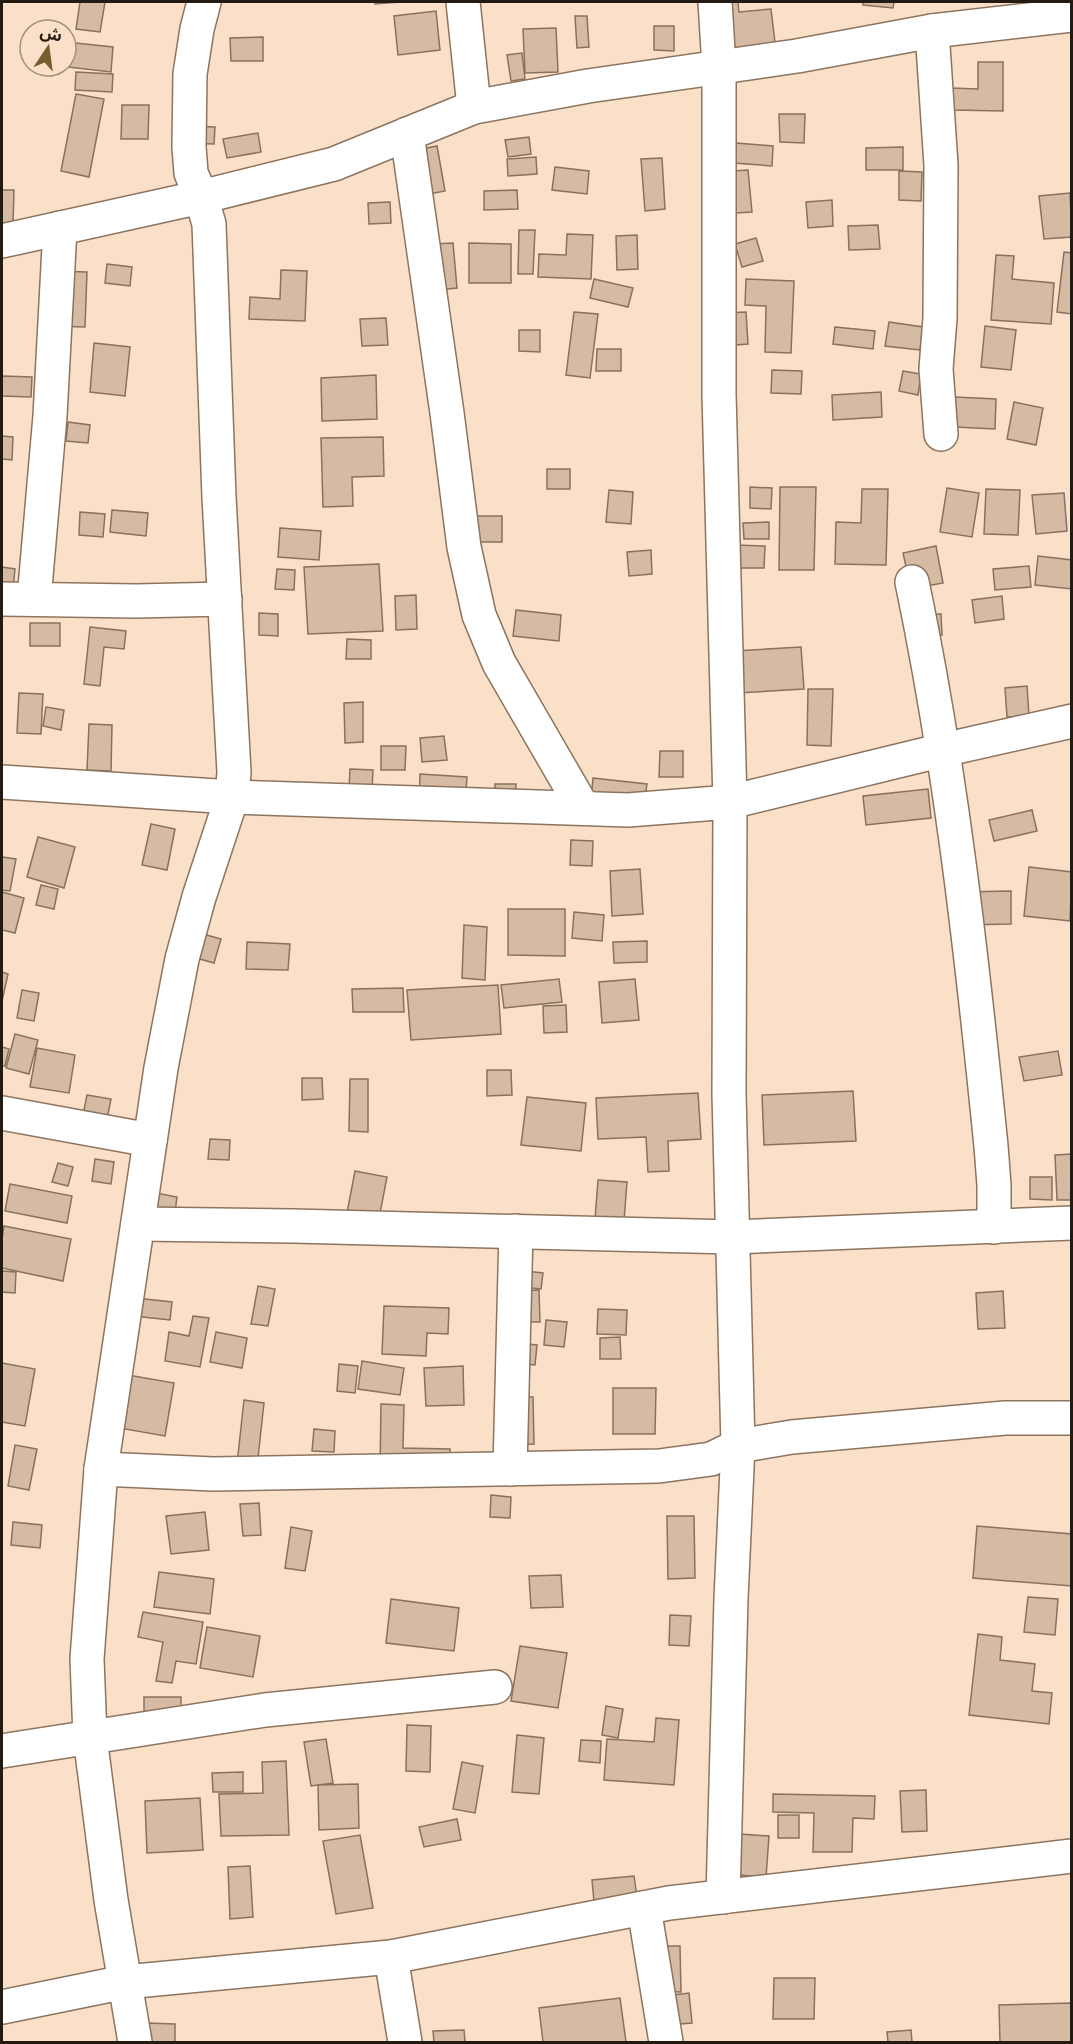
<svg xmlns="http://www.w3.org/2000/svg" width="1073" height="2044" viewBox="0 0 1073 2044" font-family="'Alegreya Sans','Noto Sans Arabic',sans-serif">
  <rect width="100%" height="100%" fill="#fbe0c9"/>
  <g fill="#d5bba4" stroke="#89715d" stroke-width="1.5">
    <path d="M80,2H105L100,32L76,29Z"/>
    <path d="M375,2H400L375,4Z"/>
    <path d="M716,2H738L739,12L771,9L776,51L723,57Z"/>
    <path d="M863,2H894L893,8L863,5Z"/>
    <path d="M436,11L440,50L398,55L394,16Z"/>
    <path d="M575,16H587L589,47L577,48Z"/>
    <path d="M654,26H674V51L654,50Z"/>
    <path d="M556,28L558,72L525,73L523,29Z"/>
    <path d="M263,37V61H231L230,38Z"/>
    <path d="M66,42L113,47L111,72L59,66H66Z"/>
    <path d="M522,53L525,79L511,81L507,55Z"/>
    <path d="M978,62H1003V111L952,110V88L978,89Z"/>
    <path d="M76,72L113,74L112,92L75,90Z"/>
    <path d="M76,94L104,99L89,177L61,171Z"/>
    <path d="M122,105H149L148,139H121Z"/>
    <path d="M779,114H805L804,143L780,142Z"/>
    <path d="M184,126L215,127L214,144L184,143Z"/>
    <path d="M258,133L261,152L227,158L223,139Z"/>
    <path d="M529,137L531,154L508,157L505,140Z"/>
    <path d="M736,143L773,146L772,166L734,163Z"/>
    <path d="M437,146L445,191L414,197L406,152Z"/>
    <path d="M903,147V170H866V148Z"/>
    <path d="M536,157L537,174L508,176L507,159Z"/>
    <path d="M662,158L665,209L645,211L641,159Z"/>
    <path d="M555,167L589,171L587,194L552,190Z"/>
    <path d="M748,170L752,212L719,214L715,172Z"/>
    <path d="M899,171L922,172L921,201L899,200Z"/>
    <path d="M2,190H14L13,224L2,223Z"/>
    <path d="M517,190L518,209L484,210V191Z"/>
    <path d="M1070,193L1072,237L1044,239L1039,196Z"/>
    <path d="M832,200L833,226L808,228L806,202Z"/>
    <path d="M390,202L391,223L369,224L368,203Z"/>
    <path d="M878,225L880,249L849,250L848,226Z"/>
    <path d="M519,230H535L533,274H518Z"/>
    <path d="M567,234L593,235L591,279L538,277L539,254L566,255Z"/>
    <path d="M637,235L638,269L617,270L616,236Z"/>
    <path d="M756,238L763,261L742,267L735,244Z"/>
    <path d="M453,243L457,288L438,290L434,244Z"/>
    <path d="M469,243L511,244V283H469Z"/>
    <path d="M1064,252L1072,253V314L1057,312Z"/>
    <path d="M996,255L1014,256L1012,279L1054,283L1051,324L991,320Z"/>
    <path d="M107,264L132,267L130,286L105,283Z"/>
    <path d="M281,270L307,271L305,321L249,319L250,297L280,299Z"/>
    <path d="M55,271L87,272L85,327L53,326Z"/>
    <path d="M594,279L633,288L628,307L590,298Z"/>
    <path d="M746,279L794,281L791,353L765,352L766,306L745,305Z"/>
    <path d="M574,312L598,314L590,378L566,375Z"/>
    <path d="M746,312L748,344L723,346L721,313Z"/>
    <path d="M386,318L388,345L362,346L360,319Z"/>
    <path d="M889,322L923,327L920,350L885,346Z"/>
    <path d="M985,326L1016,330L1011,370L981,367Z"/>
    <path d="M835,327L875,331L873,349L833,344Z"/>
    <path d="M519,330H540V352L519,351Z"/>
    <path d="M94,343L130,347L125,396L90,392Z"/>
    <path d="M597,349H621V371H596Z"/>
    <path d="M772,370L802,371L801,394L771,393Z"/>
    <path d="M903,371L921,374L918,395L899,391Z"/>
    <path d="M376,375L377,419L322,421L321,378Z"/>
    <path d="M2,376L32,377L31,397L2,396Z"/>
    <path d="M881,392L882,417L833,420L832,395Z"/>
    <path d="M935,396L996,399L995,429L934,426Z"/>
    <path d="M1014,402L1043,408L1036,445L1007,439Z"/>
    <path d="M68,422L90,425L88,443L66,441Z"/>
    <path d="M2,436L13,437L12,460L2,459Z"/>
    <path d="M383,437L384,476L352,477L353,506L323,507L321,438Z"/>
    <rect x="547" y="469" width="23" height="20"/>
    <path d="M750,487L772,488L771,509L750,508Z"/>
    <path d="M780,487H816L814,570H779Z"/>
    <path d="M947,488L979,493L972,537L940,532Z"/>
    <path d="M862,489H888L886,565L835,564L836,522L861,523Z"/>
    <path d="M986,489L1020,490L1018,535L984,534Z"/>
    <path d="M609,490L633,492L631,524L606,522Z"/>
    <path d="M1064,493L1067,531L1036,534L1032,495Z"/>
    <path d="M112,510L148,513L146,536L110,532Z"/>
    <path d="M80,512L105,514L103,537L79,535Z"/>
    <rect x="477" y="516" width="25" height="26"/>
    <path d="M769,522V539H744L743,523Z"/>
    <path d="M280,528L321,531L319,560L278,557Z"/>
    <path d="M735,545L765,546L764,568H734Z"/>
    <path d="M936,546L943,583L911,589L903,553Z"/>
    <path d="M651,550L652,574L629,576L627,552Z"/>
    <path d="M1038,556L1072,560V589L1035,585Z"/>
    <path d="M379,564L383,631L308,634L304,567Z"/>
    <path d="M1029,566L1031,587L995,590L993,569Z"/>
    <path d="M2,567L15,569L13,588L2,587Z"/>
    <path d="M277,569L295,570L294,590L275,589Z"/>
    <path d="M416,595L417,629L396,630L395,596Z"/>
    <path d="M1002,596L1004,619L975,623L972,600Z"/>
    <path d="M516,610L561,615L559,641L513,636Z"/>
    <path d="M259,613L278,614V636L259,635Z"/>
    <path d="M941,614L942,635L919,637L918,615Z"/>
    <rect x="30" y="623" width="30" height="23"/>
    <path d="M90,627L126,631L124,649L104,647L100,686L84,684Z"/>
    <path d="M347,639L371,640V659H346Z"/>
    <path d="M801,647L804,689L737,693L735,651Z"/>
    <path d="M1027,686L1029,716L1007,717L1005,688Z"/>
    <path d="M808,689H833L831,746L807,745Z"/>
    <path d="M19,693L43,694L41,734L17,733Z"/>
    <path d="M363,702V742L345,743L344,703Z"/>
    <path d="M46,707L64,710L61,730L43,726Z"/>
    <path d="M89,724L112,725L111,771L87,770Z"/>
    <path d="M444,736L447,760L422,762L420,738Z"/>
    <path d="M381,746H406L405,770H381Z"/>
    <path d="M660,751H683V777H659Z"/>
    <path d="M350,769L373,770L372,790L349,789Z"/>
    <path d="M420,774L467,777L465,806L419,803Z"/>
    <path d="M593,778L647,784L644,805L591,800Z"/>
    <path d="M495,784H516L515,803H495Z"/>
    <path d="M928,789L931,818L866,825L863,796Z"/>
    <path d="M1032,810L1037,831L994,841L989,820Z"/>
    <path d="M151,824L175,829L167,870L142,865Z"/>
    <path d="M38,837L75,847L64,888L27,877Z"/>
    <path d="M571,840L593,841L592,866L570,865Z"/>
    <path d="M2,857L16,859L10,891L2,890Z"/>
    <path d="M1029,867L1072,872L1070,921L1024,916Z"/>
    <path d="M640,869L643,914L612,916L610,871Z"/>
    <path d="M41,885L58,889L54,909L36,905Z"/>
    <path d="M1011,891V924L962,925L961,892Z"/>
    <path d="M2,892L24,898L15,933L2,930Z"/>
    <path d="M508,909H565V956L508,955Z"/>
    <path d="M574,912L604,915L602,941L572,938Z"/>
    <path d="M464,925L487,927L485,980L462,978Z"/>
    <path d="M196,932L221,939L214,963L189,956Z"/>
    <path d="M647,941V962L614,963L613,942Z"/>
    <path d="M247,942L290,944L288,970L246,969Z"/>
    <path d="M2,972L8,974L2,1001Z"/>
    <path d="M559,979L562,1002L504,1008L501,985Z"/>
    <path d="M635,979L639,1020L602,1023L599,982Z"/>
    <path d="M498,985L501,1034L411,1040L407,990Z"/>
    <path d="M403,988L404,1012H353L352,989Z"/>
    <path d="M22,990L39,993L34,1021L17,1018Z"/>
    <path d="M566,1005L567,1032L544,1033L543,1006Z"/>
    <path d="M15,1034L38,1040L29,1074L6,1068Z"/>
    <path d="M2,1047L9,1049L5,1066H2Z"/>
    <path d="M37,1048L75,1055L69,1093L30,1087Z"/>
    <path d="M1058,1051L1062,1075L1024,1081L1019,1057Z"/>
    <path d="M487,1070H511L512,1095L487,1096Z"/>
    <path d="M302,1078H322L323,1099L302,1100Z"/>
    <path d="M350,1079H368V1132L349,1131Z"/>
    <path d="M853,1091L856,1141L764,1145L762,1095Z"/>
    <path d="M698,1093L701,1139L668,1141L669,1171L648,1172L646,1137L598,1139L596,1098Z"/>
    <path d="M87,1095L111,1099L104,1134L80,1130Z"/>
    <path d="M527,1097L586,1103L581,1151L521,1145Z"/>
    <path d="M210,1139L230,1140L229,1160L208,1159Z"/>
    <path d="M1072,1154V1200H1057L1055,1155Z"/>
    <path d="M95,1159L114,1162L111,1184L92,1181Z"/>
    <path d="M58,1163L73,1167L68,1186L52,1182Z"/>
    <path d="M355,1171L387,1177L376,1234L344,1228Z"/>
    <path d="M1030,1177H1052V1200L1030,1199Z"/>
    <path d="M598,1180L627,1182L623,1234L594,1232Z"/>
    <path d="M10,1184L72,1196L67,1223L5,1211Z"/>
    <path d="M151,1192L177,1197L174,1219L148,1216Z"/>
    <path d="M4,1226L71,1239L63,1281L2,1268V1239Z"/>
    <path d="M516,1270L543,1273L541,1289L514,1286Z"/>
    <path d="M2,1271L16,1272L15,1293L2,1292Z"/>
    <path d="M258,1286L275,1289L268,1326L251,1324Z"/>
    <path d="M539,1290L540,1322H510V1291Z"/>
    <path d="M1003,1291L1005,1328L978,1329L976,1293Z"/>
    <path d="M136,1298L172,1302L170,1320L134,1316Z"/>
    <path d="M384,1306L449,1308L448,1334L427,1333L426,1356L382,1354Z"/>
    <path d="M598,1309L627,1310L626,1335L597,1334Z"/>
    <path d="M193,1316L209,1318L200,1367L165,1361L169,1332L189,1336Z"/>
    <path d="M546,1320L567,1322L564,1347L544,1345Z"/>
    <path d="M216,1332L247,1338L242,1368L210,1362Z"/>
    <path d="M620,1337L621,1359H600V1338Z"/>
    <path d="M517,1343L537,1345L535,1365L515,1363Z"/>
    <path d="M362,1361L404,1368L400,1395L358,1389Z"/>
    <path d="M2,1363L35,1369L25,1426L2,1422Z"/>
    <path d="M339,1364L358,1366L355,1393L337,1391Z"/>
    <path d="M463,1366L464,1405L426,1406L424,1368Z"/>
    <path d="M128,1375L174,1383L165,1436L119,1428Z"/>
    <path d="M613,1388H656L655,1434H613Z"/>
    <path d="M510,1397H533L534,1444L511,1445Z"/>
    <path d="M244,1400L264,1403L256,1476L236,1473Z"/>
    <path d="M381,1404L404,1405L403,1448L450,1449V1471L380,1470Z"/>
    <path d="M314,1429L335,1431L334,1452L312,1451Z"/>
    <path d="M15,1445L37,1449L29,1490L8,1486Z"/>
    <path d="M491,1495L511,1497L510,1518L490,1517Z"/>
    <path d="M259,1503L261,1535L243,1536L240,1504Z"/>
    <path d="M205,1512L209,1550L171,1554L166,1516Z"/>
    <path d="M667,1516H694L695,1578L668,1579Z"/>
    <path d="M13,1522L42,1525L40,1548L11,1545Z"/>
    <path d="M977,1526L1072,1534V1586L973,1578Z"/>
    <path d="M291,1527L312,1531L305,1571L285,1568Z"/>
    <path d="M159,1572L214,1579L210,1614L154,1607Z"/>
    <path d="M561,1575L563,1607L531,1608L529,1576Z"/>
    <path d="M1028,1597L1058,1599L1055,1635L1024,1632Z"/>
    <path d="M391,1599L459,1608L454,1651L386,1643Z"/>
    <path d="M143,1612L203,1622L196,1664L176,1661L172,1683L156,1681L163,1642L138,1637Z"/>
    <path d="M670,1615L691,1616L689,1646L669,1645Z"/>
    <path d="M207,1627L260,1636L253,1677L200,1668Z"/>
    <path d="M978,1634L1002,1637L1000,1660L1035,1664L1032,1691L1052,1693L1049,1724L969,1715Z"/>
    <path d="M520,1646L567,1653L558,1708L511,1701Z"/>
    <rect x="144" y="1697" width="37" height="24"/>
    <path d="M606,1706L623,1709L618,1738L602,1735Z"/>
    <path d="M656,1718L679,1720L674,1785L604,1780L607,1739L654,1742Z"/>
    <path d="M407,1725L431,1726L430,1772L406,1771Z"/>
    <path d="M517,1735L544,1738L539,1794L512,1792Z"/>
    <path d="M326,1739L333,1783L311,1786L304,1742Z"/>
    <path d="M581,1740L601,1741L600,1763L579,1761Z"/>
    <path d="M286,1761L289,1835L221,1836L219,1794L263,1793L262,1762Z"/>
    <path d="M462,1762L483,1766L475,1813L453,1809Z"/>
    <path d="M243,1772V1792H213L212,1773Z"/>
    <path d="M358,1784L359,1828L319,1830L318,1785Z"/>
    <path d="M926,1790L927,1831L902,1832L900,1791Z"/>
    <path d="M773,1794L875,1796L874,1819L853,1818L852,1852H813L814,1813L773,1812Z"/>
    <path d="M200,1798L203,1850L147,1853L145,1801Z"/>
    <rect x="778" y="1815" width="21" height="23"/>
    <path d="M457,1819L461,1840L424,1847L419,1827Z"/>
    <path d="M740,1834L769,1836L766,1877L737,1875Z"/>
    <path d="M360,1835L373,1908L336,1914L323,1841Z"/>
    <path d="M250,1866L253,1917L230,1919L228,1867Z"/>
    <path d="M634,1876L637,1897L594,1902L592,1880Z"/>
    <path d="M661,1946H680L681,1992L661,1991Z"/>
    <path d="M774,1978H815L814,2019H773Z"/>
    <path d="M689,1993L692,2023L668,2025L664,1996Z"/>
    <path d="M620,1998L626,2042H543L539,2008Z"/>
    <path d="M1072,2003V2042H1000L999,2005Z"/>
    <path d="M147,2023L175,2024V2042H146Z"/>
    <path d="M464,2030L465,2042H434L433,2031Z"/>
    <path d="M911,2030L912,2042H888L887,2032Z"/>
  </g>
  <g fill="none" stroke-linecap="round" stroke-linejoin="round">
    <g stroke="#8c745f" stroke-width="36">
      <g id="street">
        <path d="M463,2L474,107"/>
        <path d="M715,2L719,67V394L730,802L729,1094L738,1446L731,1599L723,1897"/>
        <path d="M932,31L941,165L940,318L936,369L941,434"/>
        <path d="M407,134L447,413L464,547L479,615L499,663L583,808"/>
        <path d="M2,241L201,197L334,164L474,107L588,86L797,56L932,31L1072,15"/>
        <path d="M912,582C951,768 972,957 991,1146L994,1185V1227"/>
        <path d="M2,599L136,601L225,599"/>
        <path d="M34,599L50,416L60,228"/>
        <path d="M2,782L232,797L628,810L730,802L943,750L1072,721"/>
        <path d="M2,1113L150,1140"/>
        <path d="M138,1224L293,1226L733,1237L1072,1223"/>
        <path d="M101,1469L213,1474L659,1466L711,1459L738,1446L792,1437L1005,1418H1072"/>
        <path d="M510,1469L516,1231"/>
        <path d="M2,1751L265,1710L495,1687"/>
        <path d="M644,1908L666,2042"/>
        <path d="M391,1957L405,2042"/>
        <path d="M2,2007L125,1982L391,1957L669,1903L1072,1856"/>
        <path d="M135,2042L111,1900L90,1737L87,1659L101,1469L161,1068L182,959L199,897L232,797L234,772L219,497L209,224L201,197L191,173L189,147L190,74L197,29L204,2"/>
      </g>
    </g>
    <use href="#street" stroke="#fff" stroke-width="33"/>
  </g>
  <rect width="1073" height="2044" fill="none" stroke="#231a12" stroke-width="6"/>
  <g transform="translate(48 48) rotate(13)"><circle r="28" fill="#fbe0c9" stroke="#a59180" stroke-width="1.5"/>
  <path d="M0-4.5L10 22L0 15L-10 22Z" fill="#785d2f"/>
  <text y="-9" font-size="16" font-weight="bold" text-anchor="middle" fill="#231a12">ش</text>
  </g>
</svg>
